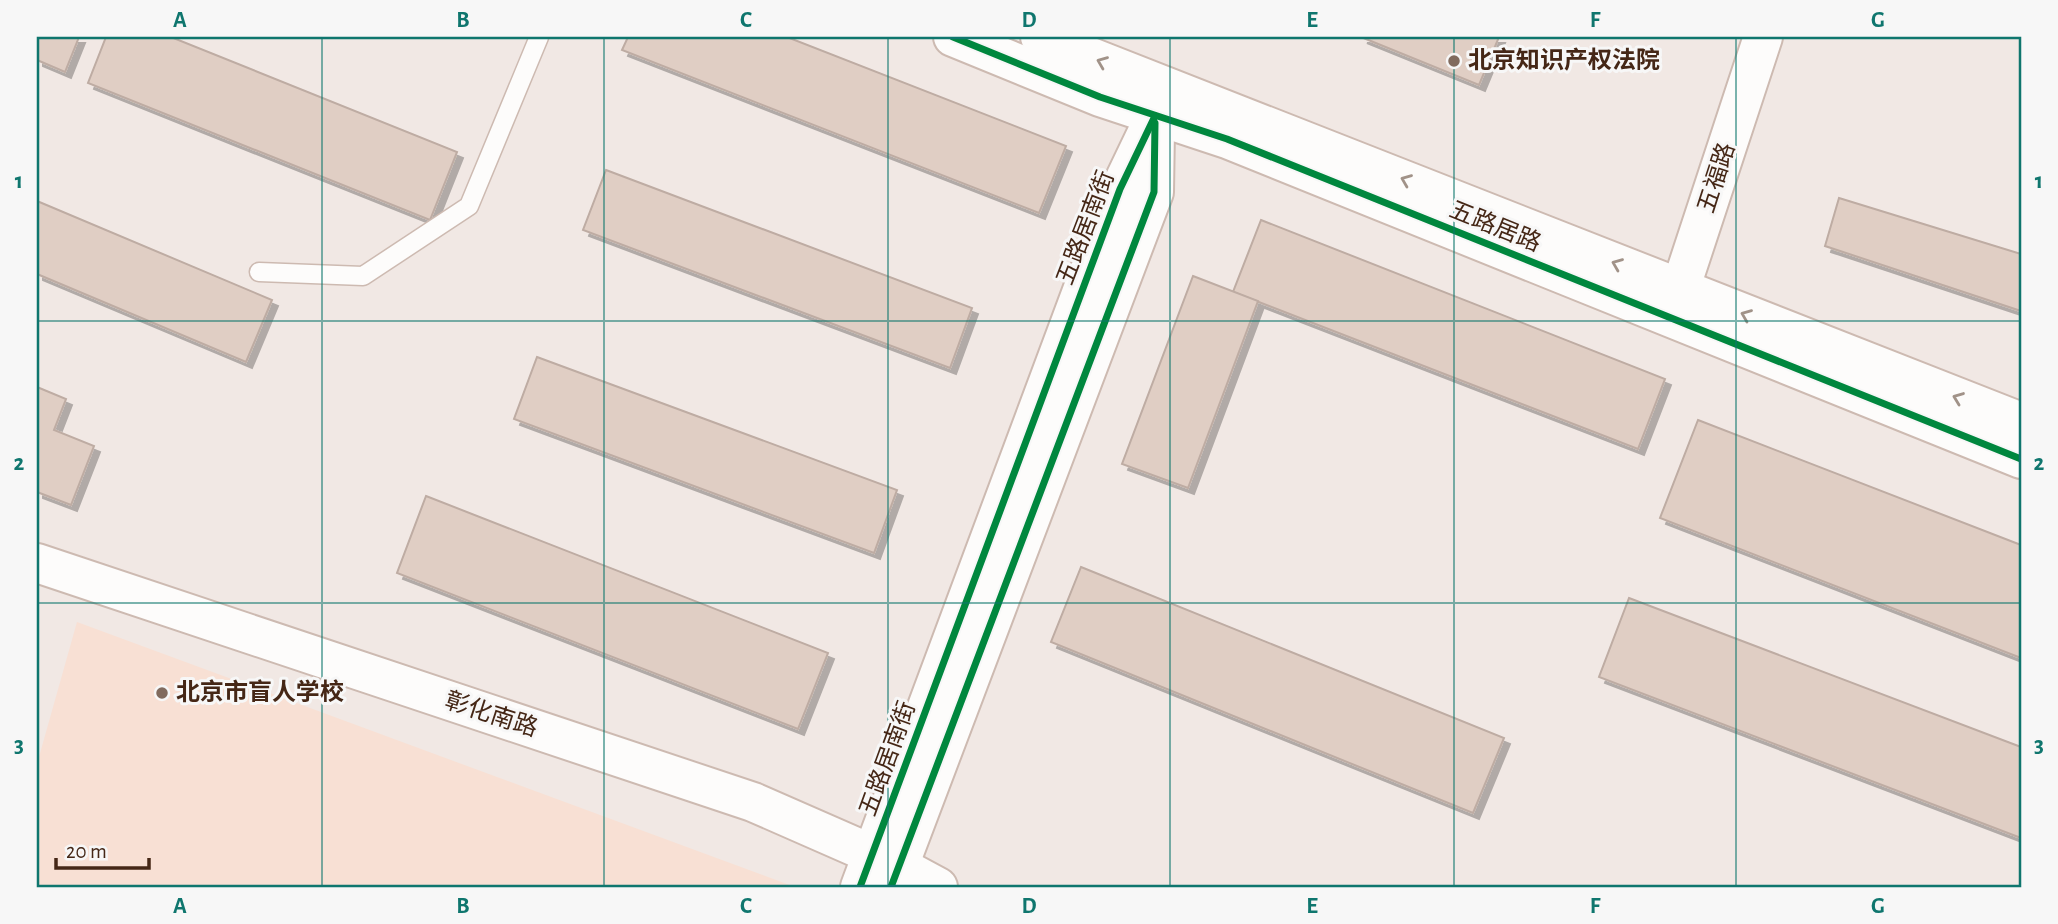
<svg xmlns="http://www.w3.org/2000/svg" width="2058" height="924" viewBox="0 0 2058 924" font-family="'Alegreya Sans','Noto Sans SC',sans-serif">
  <defs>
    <filter id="shadow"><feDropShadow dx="6" dy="6" stdDeviation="0" flood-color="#0004"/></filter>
  </defs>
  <rect width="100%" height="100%" fill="#f1e8e4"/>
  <path fill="#f8e0d4" d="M77,622L795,887H37V764Z"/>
  <g fill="#e0cec4" stroke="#beaca3" stroke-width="2" filter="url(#shadow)">
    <path d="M37,37H79L65,72L37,60Z"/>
    <path d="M106,37H171L457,152L430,220L88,83Z"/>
    <path d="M628,37H787L1066,146L1039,213L622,50Z"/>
    <path d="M1361,37H1499L1479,85Z"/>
    <path d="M606,170L972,308L950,368L583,230Z"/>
    <path d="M1839,198L2021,254V311L1825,246Z"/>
    <path d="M37,201L272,300L246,362L37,274Z"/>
    <path d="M1261,220L1665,379L1638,449L1233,292Z"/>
    <path d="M1193,276L1258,301L1188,488L1122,464Z"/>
    <path d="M537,357L897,490L874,553L514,419Z"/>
    <path d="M37,387L66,399L54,430L94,446L71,505L37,492Z"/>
    <path d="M1698,420L2021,545V658L1660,518Z"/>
    <path d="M426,496L828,653L798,729L397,573Z"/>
    <path d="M1081,567L1504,738L1473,813L1051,642Z"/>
    <path d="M1629,598L2021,747V838L1599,677Z"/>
  </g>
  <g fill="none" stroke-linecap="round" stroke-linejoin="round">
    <g stroke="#cdbab1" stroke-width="21">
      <path id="service" d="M259,272L363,276L469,206L539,37"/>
    </g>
    <g stroke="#cdbab1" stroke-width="42">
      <g id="tertiary">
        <path d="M953,37L1100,97L1227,139L2021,459"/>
        <path d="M1040,37L2021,422"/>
        <path d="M1672,314L1763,37"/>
        <path d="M37,563L753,802L899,866L938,887"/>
        <path d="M860,887L1120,189L1155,116L1163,91"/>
        <path d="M891,887L1154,192L1155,129"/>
      </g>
    </g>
    <use href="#service" stroke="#fdfcfb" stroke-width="18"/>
    <use href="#tertiary" stroke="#fdfcfb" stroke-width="38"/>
    <g stroke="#f7f7f7" stroke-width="11">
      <g id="cycleway">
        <path d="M953,37L1100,97L1227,139L2021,459"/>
        <path d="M860,887L1120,189L1155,116"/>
        <path d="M891,887L1154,192L1155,123"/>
      </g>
    </g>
    <use href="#cycleway" stroke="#00873e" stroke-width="7"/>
  </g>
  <defs><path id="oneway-chevron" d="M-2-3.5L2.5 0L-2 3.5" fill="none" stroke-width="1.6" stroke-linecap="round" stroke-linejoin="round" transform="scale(1.75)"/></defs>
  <g stroke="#a19288">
    <use href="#oneway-chevron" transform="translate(1102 62) rotate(-158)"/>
    <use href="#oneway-chevron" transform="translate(1406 180) rotate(-158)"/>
    <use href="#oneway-chevron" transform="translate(1617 264) rotate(-158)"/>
    <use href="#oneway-chevron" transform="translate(1746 315) rotate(-158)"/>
    <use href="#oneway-chevron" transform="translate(1958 398) rotate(-159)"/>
  </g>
  <path fill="none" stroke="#0f766e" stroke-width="2" stroke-opacity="0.55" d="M322,37V887M604,37V887M888,37V887M1170,37V887M1454,37V887M1736,37V887M37,321H2021M37,603H2021"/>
  <g fill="#816b5e" stroke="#f7f7f7" stroke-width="2.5">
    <circle cx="1454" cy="61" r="7"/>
    <circle cx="162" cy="693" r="7"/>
  </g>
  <g text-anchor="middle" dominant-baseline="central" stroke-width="6" stroke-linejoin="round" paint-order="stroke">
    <g font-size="24" font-weight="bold" fill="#452716" stroke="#f7f7f7" text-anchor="start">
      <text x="1468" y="61">北京知识产权法院</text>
      <text x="176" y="693">北京市盲人学校</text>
    </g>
    <g font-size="24" fill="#452716" stroke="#f7f7f7">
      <text transform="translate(1717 178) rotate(-72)">五福路</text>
      <text transform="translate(1495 227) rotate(22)">五路居路</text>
      <text transform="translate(1086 228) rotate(-69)">五路居南街</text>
      <text transform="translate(491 715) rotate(18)">彰化南路</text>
      <text transform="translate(888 759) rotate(-70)">五路居南街</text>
    </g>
  </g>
  <rect width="2058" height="924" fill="none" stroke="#f7f7f7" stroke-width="77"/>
  <path d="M56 858v10h93v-10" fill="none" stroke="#452716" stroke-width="3.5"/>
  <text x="66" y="858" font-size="21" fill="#452716" stroke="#f7f7f7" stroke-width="5" paint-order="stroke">20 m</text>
  <rect x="38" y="38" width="1982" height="848" fill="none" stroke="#0f766e" stroke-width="2.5"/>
  <g font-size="23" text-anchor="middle" font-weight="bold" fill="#0f766e">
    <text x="180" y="27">A</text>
    <text x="463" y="27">B</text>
    <text x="746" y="27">C</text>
    <text x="1029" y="27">D</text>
    <text x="1312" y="27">E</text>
    <text x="1595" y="27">F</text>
    <text x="1878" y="27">G</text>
    <text x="19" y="188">1</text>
    <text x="2039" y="188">1</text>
    <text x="19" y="470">2</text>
    <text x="2039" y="470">2</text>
    <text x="19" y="752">3</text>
    <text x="2039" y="752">3</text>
    <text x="180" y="913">A</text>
    <text x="463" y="913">B</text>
    <text x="746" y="913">C</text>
    <text x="1029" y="913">D</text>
    <text x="1312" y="913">E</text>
    <text x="1595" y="913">F</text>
    <text x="1878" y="913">G</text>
  </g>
</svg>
